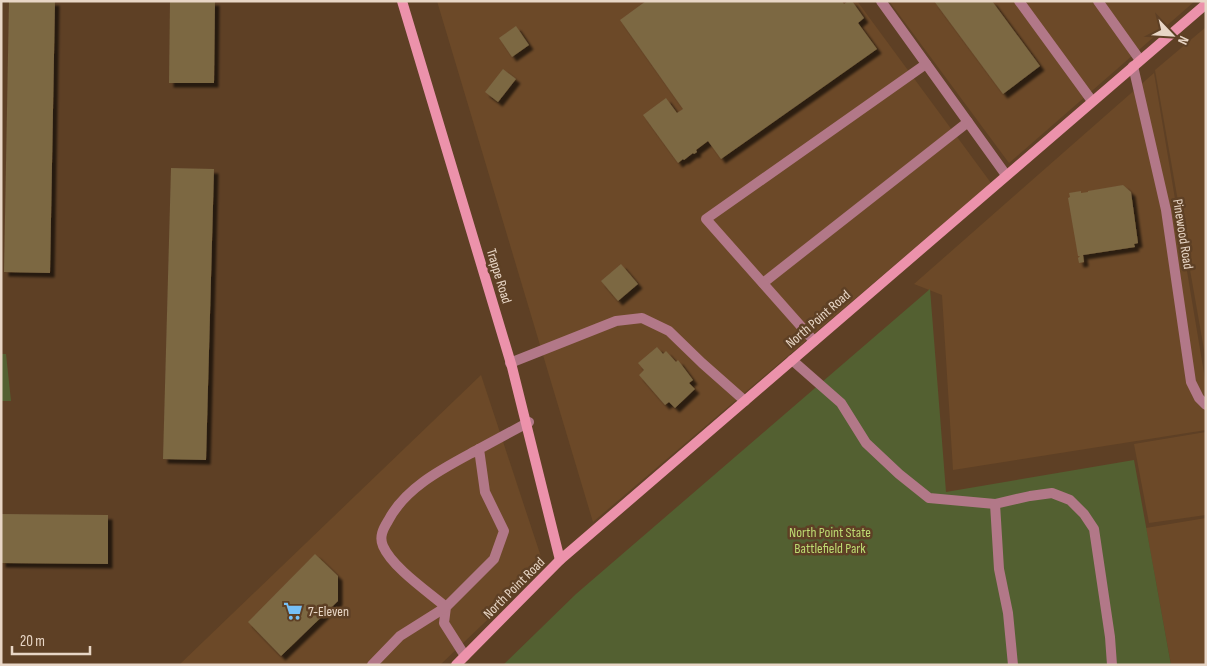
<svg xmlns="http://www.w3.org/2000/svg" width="1207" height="666" viewBox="0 0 1207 666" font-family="'Sofia Sans Condensed',sans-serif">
  <defs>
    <filter id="shadow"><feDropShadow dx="4.5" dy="4.5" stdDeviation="1" flood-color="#0009"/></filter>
  </defs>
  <rect width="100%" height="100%" fill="#5e4025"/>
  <g fill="#6c4928">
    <path d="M437,1H857L991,183L593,522Z"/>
    <path d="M889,1H1195L1009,163Z"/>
    <path d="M1206,27V361L1155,70Z"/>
    <path d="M1154,73L1206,385V430L953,470L942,295L914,284Z"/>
    <path d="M481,375L544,566L440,665H179Z"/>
    <path d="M1206,432V515L1149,523L1134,444Z"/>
    <path d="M1206,518V665H1171L1146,528Z"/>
  </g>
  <g fill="#536031">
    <path d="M930,289L946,492L1134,460L1171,665H503L576,594Z"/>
    <path d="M1,354H6L11,401H1Z"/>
  </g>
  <g fill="#7b6743" filter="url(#shadow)">
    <path d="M9,1H55L50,273L4,272Z"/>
    <path d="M170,1H215L214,83H169Z"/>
    <path d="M646,1H842L844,4L848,1H852L864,18L858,23L877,49L721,159L708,141L696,150L697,152L694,154L693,153L684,160L683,159L678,163L643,115L666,98L677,113L683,109L620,20Z"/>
    <path d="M934,1H992L1040,66L1003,94Z"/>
    <path d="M516,26L529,45L512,57L499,38Z"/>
    <path d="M503,69L516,79L498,102L485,92Z"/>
    <path d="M171,168L214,169L206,460L163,459Z"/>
    <path d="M1123,185L1131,192L1138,243L1134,244L1135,247L1083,255L1084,262L1079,263L1078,258L1080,256H1078L1068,198L1070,197L1069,193L1081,191V193L1088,192V191Z"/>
    <path d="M621,264L638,284L618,301L601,281Z"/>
    <path d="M657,347L663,354L666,351L676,362L678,360L693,380L689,383L695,389L675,408L669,402L665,405L639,375L644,370L638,363Z"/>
    <path d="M1,514L108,515V564L1,563Z"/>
    <path d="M315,554L338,576V601L281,656L248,622Z"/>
  </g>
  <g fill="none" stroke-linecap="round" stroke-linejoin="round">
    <g stroke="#b27888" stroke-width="10">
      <path d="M1019,1L1092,101"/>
      <path d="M1098,1L1140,60"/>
      <path d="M1133,66L1166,210L1191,382L1199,398L1206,405"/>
      <path d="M763,283L968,122"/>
      <path d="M814,341L706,219L926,64"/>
      <path d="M792,360L841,403L866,443L899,474L929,498L995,504L1030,496L1052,493L1070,500L1084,514L1094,529L1110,637L1112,665"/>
      <path d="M510,363L616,321L642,318L669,331L702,363L745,401"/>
      <path d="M995,504L999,569L1008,613L1013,665"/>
      <path d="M465,656L444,623L446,607L494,559L504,531L485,492L479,449L529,422"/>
      <path d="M372,665L400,636L446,607C427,591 392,567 383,546C379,537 383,529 388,521C406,486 446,467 479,449"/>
    </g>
    <path stroke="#b27888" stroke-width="10" d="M881,1L1006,175"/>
    <g stroke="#ec92ab" stroke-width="10">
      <path d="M402,1L512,367L560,560"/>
      <path d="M456,665L560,560L1206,4"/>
    </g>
  </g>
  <defs>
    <g id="supermarket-bare" transform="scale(1.5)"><path d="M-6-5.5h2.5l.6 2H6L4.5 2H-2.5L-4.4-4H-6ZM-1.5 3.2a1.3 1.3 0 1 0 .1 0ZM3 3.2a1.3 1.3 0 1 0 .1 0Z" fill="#76c0f7" stroke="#5e4025" stroke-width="2.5" paint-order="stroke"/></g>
  </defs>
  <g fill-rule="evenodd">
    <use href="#supermarket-bare" x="293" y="611"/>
  </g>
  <g text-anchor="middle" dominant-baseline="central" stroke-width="5" stroke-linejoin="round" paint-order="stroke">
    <g font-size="14" fill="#e8d6c6" stroke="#5e4025">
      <text transform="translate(1183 234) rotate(81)">Pinewood Road</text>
      <text transform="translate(499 276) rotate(73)">Trappe Road</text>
      <text transform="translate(818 319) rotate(-41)">North Point Road</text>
      <text transform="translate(514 588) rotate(-45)">North Point Road</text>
    </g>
    <g font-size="14" fill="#bedb72" stroke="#5e4025">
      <text x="830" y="532">North Point State<tspan x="830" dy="16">Battlefield Park</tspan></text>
    </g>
    <g font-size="14" fill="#e8d6c6" stroke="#5e4025" text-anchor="start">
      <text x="308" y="611">7-Eleven</text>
    </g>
  </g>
  <rect width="1207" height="666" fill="none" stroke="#e8d6c6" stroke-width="5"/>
  <g transform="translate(1172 35) rotate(115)" stroke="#5e4025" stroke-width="4" paint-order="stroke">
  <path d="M0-4L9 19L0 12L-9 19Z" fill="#e8d6c6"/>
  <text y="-8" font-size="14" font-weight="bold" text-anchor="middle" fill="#e8d6c6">N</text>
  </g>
  <path d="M12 646v8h78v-8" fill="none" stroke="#e8d6c6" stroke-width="2.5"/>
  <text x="20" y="646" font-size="15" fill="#e8d6c6" stroke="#5e4025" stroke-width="4" paint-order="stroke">20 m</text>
</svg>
